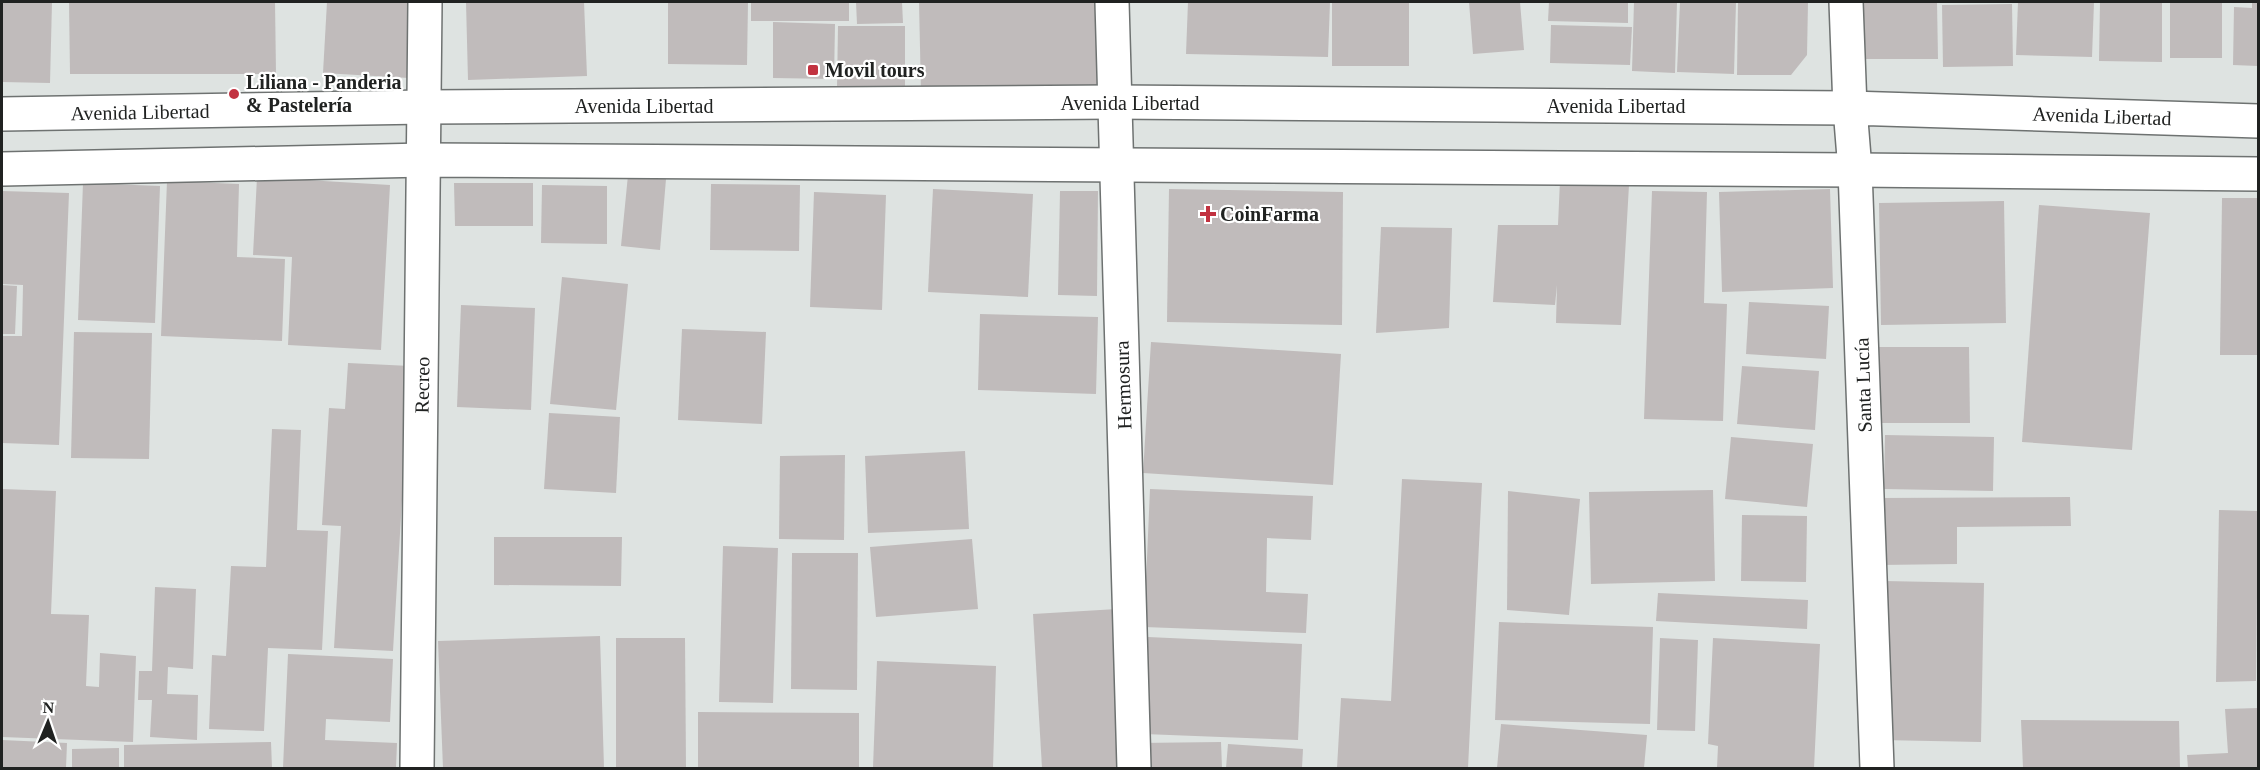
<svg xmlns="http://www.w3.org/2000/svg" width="2260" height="770" viewBox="0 0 2260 770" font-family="Georgia,serif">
  <rect width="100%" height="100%" fill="#dee3e1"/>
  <g fill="#c0bbbb">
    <path d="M2,2H52L50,83L2,82Z"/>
    <path d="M69,2H275L276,74H70Z"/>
    <path d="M327,2H414L409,78L323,73Z"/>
    <path d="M466,2H584L587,76L468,80Z"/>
    <path d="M668,2H748L747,65L668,64Z"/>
    <rect x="751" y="2" width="98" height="19"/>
    <path d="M856,2H902L903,23L857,24Z"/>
    <path d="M919,2H1106L1108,90L921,93Z"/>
    <path d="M1188,2H1330L1328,57L1186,54Z"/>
    <rect x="1332" y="2" width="77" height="64"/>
    <path d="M1469,2H1520L1524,50L1473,54Z"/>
    <path d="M1549,2H1628V23L1548,21Z"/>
    <path d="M1634,2H1677L1675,73L1632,71Z"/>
    <path d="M1680,2H1736L1734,74L1677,72Z"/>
    <path d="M1738,2H1808L1807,55L1791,75H1737Z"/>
    <path d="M1863,2H1937L1938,59H1864Z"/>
    <path d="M2018,2H2094L2092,57L2016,55Z"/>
    <path d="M2100,2H2162V62L2099,61Z"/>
    <rect x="2170" y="2" width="52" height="56"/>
    <path d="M2252,2H2258V66L2233,65L2234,7L2252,8Z"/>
    <path d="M2012,4L2013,66L1943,67L1942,5Z"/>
    <path d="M773,22L835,24L834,79L773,78Z"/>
    <path d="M1551,25L1632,27L1630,65L1550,63Z"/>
    <path d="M838,26H905V87H837Z"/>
    <path d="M628,175L666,179L660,250L621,246Z"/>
    <path d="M257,177L390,185L381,350L288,345L292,257L253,255Z"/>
    <path d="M1560,180L1629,185L1621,325L1556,323L1557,285L1555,305L1493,302L1498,225H1558Z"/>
    <path d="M167,181L239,184L237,257L285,259L282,341L161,336Z"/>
    <path d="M83,183L160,186L155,323L78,320Z"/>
    <path d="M454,183H533V226H455Z"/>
    <path d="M711,184L800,185L799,251L710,250Z"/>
    <path d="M542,185L607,186V244L541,243Z"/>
    <path d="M933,189L1033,194L1028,297L928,292Z"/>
    <path d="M1169,189L1343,192L1342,325L1167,322Z"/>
    <path d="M1830,189L1833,288L1722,292L1719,192Z"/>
    <path d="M2,191L69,193L59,445L2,443V336H22L23,285L2,284Z"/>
    <path d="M1060,191H1098L1097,296L1058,295Z"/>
    <path d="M1652,191L1707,192L1704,303L1727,304L1723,421L1644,419Z"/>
    <path d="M814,192L886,195L882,310L810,307Z"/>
    <path d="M2222,198H2258V355H2220Z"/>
    <path d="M2004,201L2006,323L1881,325L1879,203Z"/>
    <path d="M2039,205L2150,213L2132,450L2022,442Z"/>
    <path d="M1381,227L1452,228L1449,328L1376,333Z"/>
    <path d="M562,277L628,284L616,410L550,404Z"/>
    <path d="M2,285L17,286L15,334H2Z"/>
    <path d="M1749,302L1829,306L1826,359L1746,354Z"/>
    <path d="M461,305L535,308L531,410L457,407Z"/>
    <path d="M980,314L1098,317L1096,394L978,390Z"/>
    <path d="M682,329L766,332L762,424L678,420Z"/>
    <path d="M74,332L152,333L149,459L71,458Z"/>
    <path d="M1151,342L1341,354L1333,485L1143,473Z"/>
    <path d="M1876,347H1969L1970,423H1877Z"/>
    <path d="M348,363L410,366L393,651L334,648L341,526L322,525L329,408L345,409Z"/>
    <path d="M1742,366L1819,371L1815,430L1737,424Z"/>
    <path d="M549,413L620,417L616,493L544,489Z"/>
    <path d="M272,429L301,430L297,530L328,531L322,650L268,648L264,731L209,729L212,655L226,656L231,566L266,567Z"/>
    <path d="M1885,435L1994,437L1993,491L1884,489Z"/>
    <path d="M1731,437L1813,444L1807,507L1725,499Z"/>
    <path d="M965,451L969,529L868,533L865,456Z"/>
    <path d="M845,455L844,540L779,539L780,456Z"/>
    <path d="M1402,479L1482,483L1468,768H1337L1341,698L1391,701Z"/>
    <path d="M2,489L56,491L51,614L89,615L86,686L99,687L100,653L136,656L133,742L2,737Z"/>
    <path d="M1150,489L1313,496L1311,540L1267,538L1266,592L1308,594L1306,633L1144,627Z"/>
    <path d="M1713,490L1715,581L1591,584L1589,492Z"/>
    <path d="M1508,491L1580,499L1569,615L1507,610Z"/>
    <path d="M2070,497L2071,526L1957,527V564L1880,565V498Z"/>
    <path d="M2219,510L2258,511L2256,681L2216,682Z"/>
    <path d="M1742,515L1807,516L1806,582L1741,581Z"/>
    <path d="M494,537H622L621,586L494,585Z"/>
    <path d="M972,539L978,609L876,617L870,547Z"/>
    <path d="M723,546L778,548L773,703L719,702Z"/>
    <path d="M792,553H858L857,690L791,689Z"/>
    <path d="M1884,581L1984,583L1981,742L1881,740Z"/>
    <path d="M155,587L196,589L193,669L168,667L167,694L198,695L197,740L150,737L152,700H138L139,671H152Z"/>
    <path d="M1658,593L1808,600L1807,629L1656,621Z"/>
    <path d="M1117,609L1127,768H1042L1033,614Z"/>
    <path d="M1499,622L1653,627L1650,724L1495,720Z"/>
    <path d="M600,636L604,768H443L438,641Z"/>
    <path d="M1148,637L1302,644L1298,740L1144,734Z"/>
    <path d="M616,638H685L686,768H616Z"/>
    <path d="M1660,638L1698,640L1695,731L1657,730Z"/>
    <path d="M1713,638L1820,644L1814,768H1717L1718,746L1708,744Z"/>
    <path d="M288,654L393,659L390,722L326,719L325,740L397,743L396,768H283Z"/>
    <path d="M877,661L996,666L993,768H873Z"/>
    <path d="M2258,708V768H2188L2187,755L2228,753L2225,709Z"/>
    <path d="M698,712L859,713V768H698Z"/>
    <path d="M2021,720L2179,721L2180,768H2023Z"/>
    <path d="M1501,724L1647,735L1644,768H1497Z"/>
    <path d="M2,740L67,743L66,768H2Z"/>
    <path d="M271,742L272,768H124V745Z"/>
    <path d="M1221,742L1222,768H1139L1138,743Z"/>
    <path d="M1228,744L1303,749L1302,768H1226Z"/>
    <path d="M119,748V768H72V749Z"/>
  </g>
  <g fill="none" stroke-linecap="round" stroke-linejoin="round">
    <g stroke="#6e7271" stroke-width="36">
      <g id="minor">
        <path d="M1112,2L1134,768"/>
        <path d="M417,768L425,2"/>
      </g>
    </g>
    <g stroke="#6e7271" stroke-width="36">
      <path id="tertiary" d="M1846,2L1850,108"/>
    </g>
    <g stroke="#6e7271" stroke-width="36">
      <g id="secondary">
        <path d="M2,114L426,107L1113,102L1850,108"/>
        <path d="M2,169L425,160L1855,170"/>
      </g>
    </g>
    <g stroke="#6e7271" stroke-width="36">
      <g id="trunk">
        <path d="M1855,170L2258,174"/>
        <path d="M1877,768L1855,170L1850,108L2258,121"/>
      </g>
    </g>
    <use href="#minor" stroke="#fff" stroke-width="33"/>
    <use href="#tertiary" stroke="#fff" stroke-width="33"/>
    <use href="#secondary" stroke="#fff" stroke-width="33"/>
    <use href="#trunk" stroke="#fff" stroke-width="33"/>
  </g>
  <g fill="#c23240" stroke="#fff" stroke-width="2">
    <rect x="807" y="64" width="12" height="12" rx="3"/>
    <circle cx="234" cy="94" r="6"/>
    <path d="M1205 205h6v6h6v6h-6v6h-6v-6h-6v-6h6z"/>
  </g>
  <g text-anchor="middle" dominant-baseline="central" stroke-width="4.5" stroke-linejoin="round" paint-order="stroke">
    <g font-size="20" font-weight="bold" fill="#202221" stroke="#fff" text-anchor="start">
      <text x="825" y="70">Movil tours</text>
      <text x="246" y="82">Liliana - Panderia<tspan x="246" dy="23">&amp; Pastelería</tspan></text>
      <text x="1220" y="214">CoinFarma</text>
    </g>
    <g font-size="20" fill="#202221" stroke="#fff">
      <text x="1130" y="103">Avenida Libertad</text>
      <text x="644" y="106">Avenida Libertad</text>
      <text x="1616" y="106">Avenida Libertad</text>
      <text transform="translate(140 112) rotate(-1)">Avenida Libertad</text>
      <text transform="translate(2102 116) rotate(2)">Avenida Libertad</text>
      <text transform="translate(422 385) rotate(-89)">Recreo</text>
      <text transform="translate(1123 385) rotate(-92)">Hermosura</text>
      <text transform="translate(1863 385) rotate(-92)">Santa Lucía</text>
    </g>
  </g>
  <rect width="2260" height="770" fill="none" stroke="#202221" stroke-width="6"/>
  <g transform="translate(48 722) rotate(2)" stroke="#ffffff" stroke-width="4.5" paint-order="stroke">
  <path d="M0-4.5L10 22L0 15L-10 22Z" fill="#202221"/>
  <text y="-9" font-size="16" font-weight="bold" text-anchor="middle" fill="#202221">N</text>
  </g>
</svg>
